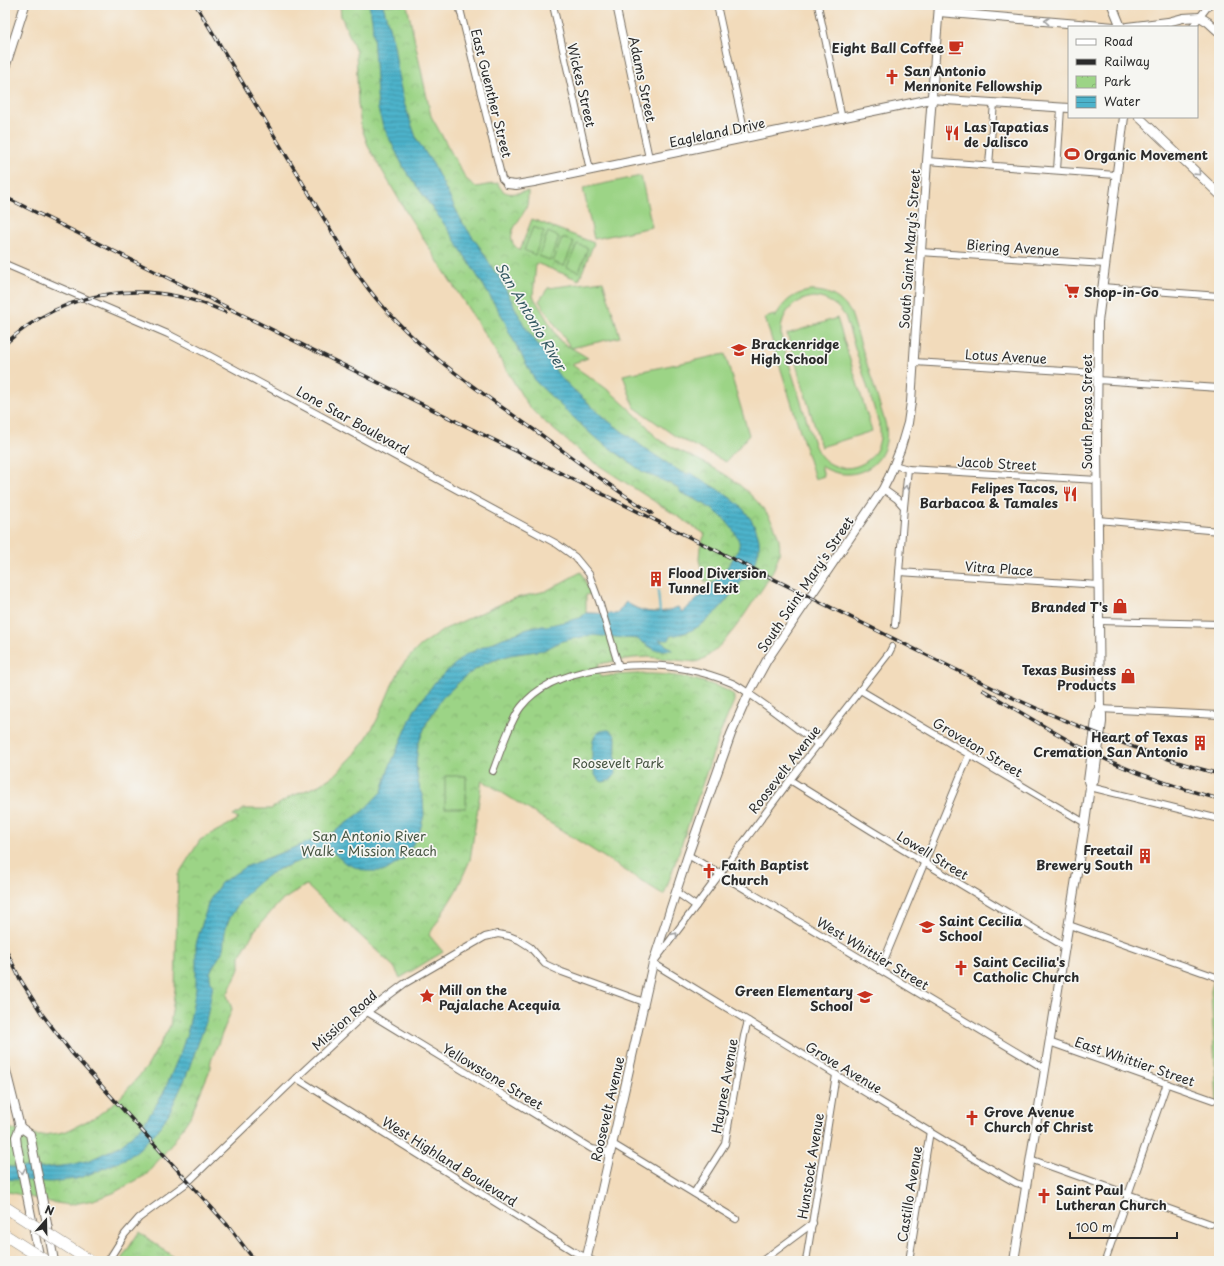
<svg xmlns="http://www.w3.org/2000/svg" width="1224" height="1266" viewBox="0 0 1224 1266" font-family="'Playpen Sans',sans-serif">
  <defs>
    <pattern id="grass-tufts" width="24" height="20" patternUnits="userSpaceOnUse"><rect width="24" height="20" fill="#9cd486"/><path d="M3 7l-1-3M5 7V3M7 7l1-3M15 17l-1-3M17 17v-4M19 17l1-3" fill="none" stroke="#87b674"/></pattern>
    <pattern id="park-crowns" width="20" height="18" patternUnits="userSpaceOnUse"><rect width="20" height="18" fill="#9cd486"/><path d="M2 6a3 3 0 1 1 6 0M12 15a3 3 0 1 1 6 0" fill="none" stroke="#87b674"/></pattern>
    <pattern id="water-rules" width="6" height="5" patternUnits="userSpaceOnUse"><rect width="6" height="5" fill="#4db3cb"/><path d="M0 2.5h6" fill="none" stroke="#4092a5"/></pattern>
  </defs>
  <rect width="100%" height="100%" fill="#f6f6f2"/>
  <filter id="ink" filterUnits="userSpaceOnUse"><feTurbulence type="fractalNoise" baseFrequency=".025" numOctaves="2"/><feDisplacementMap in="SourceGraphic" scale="8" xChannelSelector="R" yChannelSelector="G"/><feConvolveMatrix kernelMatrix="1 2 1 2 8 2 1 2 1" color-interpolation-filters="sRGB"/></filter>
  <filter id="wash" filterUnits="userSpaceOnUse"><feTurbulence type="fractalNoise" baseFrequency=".012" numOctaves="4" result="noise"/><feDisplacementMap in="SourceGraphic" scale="16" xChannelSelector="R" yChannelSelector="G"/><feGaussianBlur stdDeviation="0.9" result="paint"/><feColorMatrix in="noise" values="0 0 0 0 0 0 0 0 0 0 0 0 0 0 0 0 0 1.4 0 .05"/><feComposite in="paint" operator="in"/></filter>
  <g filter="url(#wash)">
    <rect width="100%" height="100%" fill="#f2dbbb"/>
    <g fill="url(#grass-tufts)" stroke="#648058">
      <path d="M1219,957V1140L1211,991Z"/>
      <path d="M139,1232L179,1261H120Z"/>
    </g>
    <path fill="url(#park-crowns)" stroke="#648058" d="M340,5H407L431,116L466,179L476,187L498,183C503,198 516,193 528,191C528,197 528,205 525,210C519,222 501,239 520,250L532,219L594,243L579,280L536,263L533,296L560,341L588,358L571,364C584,374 600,383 613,394C624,404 635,414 646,425C650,429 653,435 658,439C663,443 670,445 676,449C691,456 705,463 719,471C745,485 789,526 778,558C773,575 761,590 751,605C740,622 715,658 695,662L648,657L633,658L598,664L600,677C637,672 674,672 710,684C718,687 728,689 734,696V701L719,736L664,895L482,780L470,860L457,889L429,935L443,952L400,978L394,967L306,885L280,902L255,930L240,956V967L227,995L232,1009L211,1061L209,1072L190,1117L171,1145L146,1175L113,1193L93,1200L69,1205L50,1202L5,1191V1127L37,1136L59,1133L69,1130L97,1116L119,1099L147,1067L170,1026L175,990L178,875L200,840L239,819L233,816L244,809H271L290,797L319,785L336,774L355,754L367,737L377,720L392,685L403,664L420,646L445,629L512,599L546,591L581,572L591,594L586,595V613L617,614L626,602C643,614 659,615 678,607L682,612L697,600L713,583L705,582L699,560L700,547L705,534L589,459L540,418L528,406L491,344L408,215L369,148L361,126L358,104L356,51L341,16Z"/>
    <g fill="#9cd486" stroke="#648058" fill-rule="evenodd">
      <path d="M641,176L652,227L594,239L583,188Z"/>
      <path d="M533,227L544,231L535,255L524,250Z"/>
      <path d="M548,232L559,237L550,260L539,256Z"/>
      <path d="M562,238L574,242L564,266L553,262Z"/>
      <path d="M577,244L588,248L579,272L567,267Z"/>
      <path d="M603,281L620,337L571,348L539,301L548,288Z"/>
      <path d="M809,291C827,290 841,297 851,313L885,422C895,462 855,488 821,466L824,476L815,479L765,318L774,315L775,318C782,303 792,294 809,291ZM815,297C828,299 838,305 845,316L879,424C889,468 830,486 814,444L782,341C777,318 791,299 815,297Z"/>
      <path d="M837,318L872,431L821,447L787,334Z"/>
      <path d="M725,354L749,435L726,462L675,436L634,407L623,375Z"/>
      <rect x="445" y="776" width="21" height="32"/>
    </g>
    <g fill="url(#water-rules)" stroke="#3c6f7b">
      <path d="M369,5H383L394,45L399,80L404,103L417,140L433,164L462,222L481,249L494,271L498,275L525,327L539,346L560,377L603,417L647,450L681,472L687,474L691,473C716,490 741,498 755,527C767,552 751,569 737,587C718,611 703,632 670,636L669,640H659L673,650H655L637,639L591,635L562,641L544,650L510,655L486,663L467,675L442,698L426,724L418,745L416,764L418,782L423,799L424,815L419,834L404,859L385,871H365L345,863L329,849C314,856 299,861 284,867C259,877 239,899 228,922C223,931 225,946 222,952C217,963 204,972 213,985L206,1022L185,1079L169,1113L158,1130L140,1148L129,1157L98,1171L76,1179L50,1182L5,1179V1165L10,1167L44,1168L70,1165L90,1160L118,1147L130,1137L143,1125L163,1094L181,1051L188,1030L196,989V944L209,901L221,883L245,867L334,832L363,811L382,791L389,768L414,711L435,682L465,655L503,638L520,632L525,629L535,626H547L568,621L580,618L586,613L617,614L626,602C643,614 659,615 678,607L682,612C696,602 736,563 739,546C740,542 738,539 736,535C725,514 703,502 681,493L679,489L671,484L643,472L593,436L536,382L509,332L505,321L475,272L447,228L405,170L383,126L378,109L372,19Z"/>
      <path d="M609,730L615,735L616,738L615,775L611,780L603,782C601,781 599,781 598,779C591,773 590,743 595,736C598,731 603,730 609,730Z"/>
    </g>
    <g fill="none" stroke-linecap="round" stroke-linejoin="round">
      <path stroke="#4db3cb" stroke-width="2" d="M658,591L660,613"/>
    </g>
  </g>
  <g filter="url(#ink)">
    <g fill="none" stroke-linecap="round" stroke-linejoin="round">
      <g stroke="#71695d" stroke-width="8">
        <g id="street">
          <path d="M459,5L502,179L507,184"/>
          <path d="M553,5L590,170"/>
          <path d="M616,5L649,158"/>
          <path d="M717,5L746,138"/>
          <path d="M818,5L842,119"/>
          <path d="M1192,27L1209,5"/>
          <path d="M927,161L1116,175"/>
          <path d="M989,165L994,103"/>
          <path d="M1057,170L1061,108"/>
          <path d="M920,252L1105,264"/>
          <path d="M5,264L168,334L203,352L557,544L575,557L589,574L599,601L619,667"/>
          <path d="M1102,287L1219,296"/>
          <path d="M914,362L1097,373"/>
          <path d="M1097,380L1219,388"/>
          <path d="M894,465L908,469L1098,480"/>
          <path d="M883,489L897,499L904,507L895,625"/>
          <path d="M904,507L908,469"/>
          <path d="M1098,520L1219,531"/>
          <path d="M899,572L1099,585"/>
          <path d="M1099,621L1219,624"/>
          <path d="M860,690L1085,823"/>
          <path d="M1100,709L1219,715"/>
          <path d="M493,771C500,753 510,721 521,707C553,665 638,660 686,669C701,672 718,677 732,683C741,687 749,694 758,700C778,714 798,730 819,745"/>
          <path d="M790,780L872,831L1065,947"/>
          <path d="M1090,787L1219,819"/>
          <path d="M688,855L1045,1069"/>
          <path d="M676,892L696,906L790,780L889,653L892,647"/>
          <path d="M696,906L653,963L976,1160L1016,1183L1026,1186"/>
          <path d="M1069,925L1219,978"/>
          <path d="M880,970L969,755"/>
          <path d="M367,1012L592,1149L609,1152"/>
          <path d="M1049,1042L1213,1100"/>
          <path d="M296,1078L573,1251L593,1261"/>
          <path d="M611,1143L736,1219"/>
          <path d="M1030,1159L1211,1224"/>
          <path d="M694,1193L725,1144L744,1036L748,1021"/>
          <path d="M108,1261L125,1234L139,1218L188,1182L296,1078L367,1012L404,984L485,937L498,934L509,936L519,940L530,947L545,964L562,972L644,1002"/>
          <path d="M762,1261L813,1223"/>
          <path d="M806,1261L836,1075"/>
          <path d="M909,1261L930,1131"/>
          <path d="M1105,1261L1167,1083"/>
        </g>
      </g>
      <g stroke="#71695d" stroke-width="10">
        <g id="secondary">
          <path d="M1112,5L1121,27"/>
          <path d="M939,12L1114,27"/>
          <path d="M1127,27L1168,22L1183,18L1200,17L1208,22L1219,32"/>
          <path d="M5,68L25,5"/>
          <path d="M1139,117L1219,194"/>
          <path d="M507,184L516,185L534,182L931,99L1069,108"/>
          <path d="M1090,787L1094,781L1102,722V714L1100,709L1097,442L1098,322L1124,117"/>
          <path d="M5,1067L20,1127L16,1137L17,1146L40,1260"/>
          <path d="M20,1127L30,1134L54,1261"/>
          <path d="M586,1261L653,963L688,855L731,734L749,693L767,660L883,489L889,477L900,450L908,423L911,402L927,161L939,5"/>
          <path d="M1014,1261L1085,823L1090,787L1088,781L1097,713L1100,709"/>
        </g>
      </g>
      <use href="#street" stroke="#fff" stroke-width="6"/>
      <use href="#secondary" stroke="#fff" stroke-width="8"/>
      <g stroke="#2b2b2b" stroke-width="3.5">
        <g id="rail">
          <path d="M196,5L353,267C399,339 472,386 540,434C577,461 613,489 652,513"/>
          <path d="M5,197L1009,696C1077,727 1147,755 1219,774"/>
          <path d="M5,344C67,287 149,278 225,312"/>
          <path d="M983,690C1019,711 1055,734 1092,753C1133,773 1175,787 1219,799"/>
          <path d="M5,948L20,979L42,1014L71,1052L230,1228L255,1261"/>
        </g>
      </g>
      <use href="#rail" stroke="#f6f6f2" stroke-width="2" stroke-dasharray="6" stroke-linecap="butt"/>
      <g stroke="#71695d" stroke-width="12" stroke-linecap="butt">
        <g id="highway-bridge">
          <path d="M5,1207L90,1261"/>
          <path d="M5,1235L46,1261"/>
        </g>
      </g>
      <use href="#highway-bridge" stroke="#fff" stroke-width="11"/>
    </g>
    <defs><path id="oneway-chevron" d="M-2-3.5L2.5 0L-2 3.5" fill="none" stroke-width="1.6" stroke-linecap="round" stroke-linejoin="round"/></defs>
    <g stroke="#a0a0a0">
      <use href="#oneway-chevron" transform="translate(1047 21) rotate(-175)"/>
      <use href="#oneway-chevron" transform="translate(1198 173) rotate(44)"/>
      <use href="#oneway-chevron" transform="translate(906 488) rotate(-85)"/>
      <use href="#oneway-chevron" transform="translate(675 935) rotate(-52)"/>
      <use href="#oneway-chevron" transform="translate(22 1171) rotate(79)"/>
    </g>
  </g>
  <defs>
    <g id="cafe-bare" transform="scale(1.2)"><path d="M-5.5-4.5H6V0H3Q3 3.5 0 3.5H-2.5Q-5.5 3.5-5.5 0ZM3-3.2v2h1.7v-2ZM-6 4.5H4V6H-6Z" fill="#c8321e" stroke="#f6f6f2" stroke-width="2.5" paint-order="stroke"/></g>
    <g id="church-bare" transform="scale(1.2)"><path d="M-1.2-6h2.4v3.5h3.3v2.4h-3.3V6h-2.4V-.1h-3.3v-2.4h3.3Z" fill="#c8321e" stroke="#f6f6f2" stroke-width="2.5" paint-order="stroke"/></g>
    <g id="restaurant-bare" transform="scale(1.2)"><path d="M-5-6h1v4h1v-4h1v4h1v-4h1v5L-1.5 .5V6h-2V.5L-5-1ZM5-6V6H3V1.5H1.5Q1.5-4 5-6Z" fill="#c8321e" stroke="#f6f6f2" stroke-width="2.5" paint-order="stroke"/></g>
    <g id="stadium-bare" transform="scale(1.2)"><path d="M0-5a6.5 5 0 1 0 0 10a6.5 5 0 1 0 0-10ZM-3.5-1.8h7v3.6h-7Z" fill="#c8321e" stroke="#f6f6f2" stroke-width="2.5" paint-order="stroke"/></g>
    <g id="supermarket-bare" transform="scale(1.2)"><path d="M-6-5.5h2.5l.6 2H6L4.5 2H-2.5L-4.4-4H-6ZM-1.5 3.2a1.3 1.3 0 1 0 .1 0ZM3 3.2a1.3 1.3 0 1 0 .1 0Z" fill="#c8321e" stroke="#f6f6f2" stroke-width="2.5" paint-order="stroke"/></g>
    <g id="school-bare" transform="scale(1.2)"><path d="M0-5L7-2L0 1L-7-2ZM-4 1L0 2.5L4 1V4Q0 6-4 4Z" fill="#c8321e" stroke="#f6f6f2" stroke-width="2.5" paint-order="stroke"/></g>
    <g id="building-bare" transform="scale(1.2)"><path d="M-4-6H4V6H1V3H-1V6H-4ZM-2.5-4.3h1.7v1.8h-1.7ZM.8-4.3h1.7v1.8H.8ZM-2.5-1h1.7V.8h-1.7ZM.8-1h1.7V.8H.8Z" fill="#c8321e" stroke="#f6f6f2" stroke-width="2.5" paint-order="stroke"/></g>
    <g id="shop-bare" transform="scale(1.2)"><path d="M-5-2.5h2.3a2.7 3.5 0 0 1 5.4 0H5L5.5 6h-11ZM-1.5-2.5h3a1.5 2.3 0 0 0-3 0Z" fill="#c8321e" stroke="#f6f6f2" stroke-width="2.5" paint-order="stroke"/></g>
    <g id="sight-bare" transform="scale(1.2)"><path d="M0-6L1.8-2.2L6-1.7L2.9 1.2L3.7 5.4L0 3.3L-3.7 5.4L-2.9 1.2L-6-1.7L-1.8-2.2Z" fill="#c8321e" stroke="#f6f6f2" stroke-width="2.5" paint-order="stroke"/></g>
  </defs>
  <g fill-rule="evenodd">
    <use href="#cafe-bare" x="956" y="47"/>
    <use href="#church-bare" x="892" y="77"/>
    <use href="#restaurant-bare" x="952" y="133"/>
    <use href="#stadium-bare" x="1072" y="154"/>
    <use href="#supermarket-bare" x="1072" y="291"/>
    <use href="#school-bare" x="739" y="350"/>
    <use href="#restaurant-bare" x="1070" y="494"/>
    <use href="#building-bare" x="656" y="579"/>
    <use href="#shop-bare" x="1120" y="606"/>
    <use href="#shop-bare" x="1128" y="676"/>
    <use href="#building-bare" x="1200" y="743"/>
    <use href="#building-bare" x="1145" y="856"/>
    <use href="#church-bare" x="709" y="871"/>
    <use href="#school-bare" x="927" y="927"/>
    <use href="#church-bare" x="961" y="968"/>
    <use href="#sight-bare" x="427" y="996"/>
    <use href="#school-bare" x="865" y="997"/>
    <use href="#church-bare" x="972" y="1118"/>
    <use href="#church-bare" x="1044" y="1196"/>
  </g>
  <g text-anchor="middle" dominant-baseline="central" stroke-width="3.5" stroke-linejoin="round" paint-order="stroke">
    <g font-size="13" font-weight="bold" fill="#2b2b2b" stroke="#f6f6f2" text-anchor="start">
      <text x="944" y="47" text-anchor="end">Eight Ball Coffee</text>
      <text x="904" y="70">San Antonio<tspan x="904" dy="15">Mennonite Fellowship</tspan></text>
      <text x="964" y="126">Las Tapatias<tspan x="964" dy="15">de Jalisco</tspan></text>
      <text x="1084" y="154">Organic Movement</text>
      <text x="1084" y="291">Shop-in-Go</text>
      <text x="751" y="343">Brackenridge<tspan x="751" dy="15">High School</tspan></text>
      <text x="1058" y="487" text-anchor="end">Felipes Tacos,<tspan x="1058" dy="15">Barbacoa &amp; Tamales</tspan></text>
      <text x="668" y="572">Flood Diversion<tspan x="668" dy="15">Tunnel Exit</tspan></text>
      <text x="1108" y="606" text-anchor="end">Branded T's</text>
      <text x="1116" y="669" text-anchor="end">Texas Business<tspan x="1116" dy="15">Products</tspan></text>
      <text x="1188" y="736" text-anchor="end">Heart of Texas<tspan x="1188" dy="15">Cremation San Antonio</tspan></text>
      <text x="1133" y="849" text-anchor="end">Freetail<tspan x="1133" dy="15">Brewery South</tspan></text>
      <text x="721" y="864">Faith Baptist<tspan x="721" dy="15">Church</tspan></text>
      <text x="939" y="920">Saint Cecilia<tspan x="939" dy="15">School</tspan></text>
      <text x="973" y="961">Saint Cecilia's<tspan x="973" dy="15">Catholic Church</tspan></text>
      <text x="439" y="989">Mill on the<tspan x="439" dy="15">Pajalache Acequia</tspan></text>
      <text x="853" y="990" text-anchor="end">Green Elementary<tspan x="853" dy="15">School</tspan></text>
      <text x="984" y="1111">Grove Avenue<tspan x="984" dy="15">Church of Christ</tspan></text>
      <text x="1056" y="1189">Saint Paul<tspan x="1056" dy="15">Lutheran Church</tspan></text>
    </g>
    <g font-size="13" fill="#2b2b2b" stroke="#f6f6f2">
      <text transform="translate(643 79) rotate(78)">Adams Street</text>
      <text transform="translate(582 85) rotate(77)">Wickes Street</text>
      <text transform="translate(492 93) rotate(76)">East Guenther Street</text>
      <text transform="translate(717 132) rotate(-12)">Eagleland Drive</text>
      <text transform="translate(1013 247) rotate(4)">Biering Avenue</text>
      <text transform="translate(909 249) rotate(-86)">South Saint Mary's Street</text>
      <text transform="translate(1006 356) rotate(3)">Lotus Avenue</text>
      <text transform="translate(1086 412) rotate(-90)">South Presa Street</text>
      <text transform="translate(353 420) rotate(29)">Lone Star Boulevard</text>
      <text transform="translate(997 463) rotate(3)">Jacob Street</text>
      <text transform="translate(999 568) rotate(4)">Vitra Place</text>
      <text transform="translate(805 584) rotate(-56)">South Saint Mary's Street</text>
      <text transform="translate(978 747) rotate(31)">Groveton Street</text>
      <text transform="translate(784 769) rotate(-52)">Roosevelt Avenue</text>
      <text transform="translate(933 855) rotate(31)">Lowell Street</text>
      <text transform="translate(873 953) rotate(31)">West Whittier Street</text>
      <text transform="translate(344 1020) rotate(-42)">Mission Road</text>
      <text transform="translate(1135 1061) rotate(19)">East Whittier Street</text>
      <text transform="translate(844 1067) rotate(31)">Grove Avenue</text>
      <text transform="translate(493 1076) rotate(31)">Yellowstone Street</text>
      <text transform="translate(724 1086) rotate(-80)">Haynes Avenue</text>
      <text transform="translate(607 1109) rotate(-77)">Roosevelt Avenue</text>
      <text transform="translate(450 1161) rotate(32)">West Highland Boulevard</text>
      <text transform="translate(810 1166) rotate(-81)">Hunstock Avenue</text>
      <text transform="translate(909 1194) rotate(-81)">Castillo Avenue</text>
    </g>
    <g font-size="13" fill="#475542" stroke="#f6f6f2">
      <text x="618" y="762">Roosevelt Park</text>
      <text x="369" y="835">San Antonio River<tspan x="369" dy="15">Walk - Mission Reach</tspan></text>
    </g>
    <g font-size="14" font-style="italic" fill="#375b63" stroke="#f6f6f2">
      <text transform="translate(531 316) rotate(59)">San Antonio River</text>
    </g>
  </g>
  <rect width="1224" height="1266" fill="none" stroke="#f6f6f2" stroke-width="20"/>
  <rect x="1068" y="26" width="130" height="92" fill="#f6f6f2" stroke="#a5a5a2"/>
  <rect x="1076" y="39" width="20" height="6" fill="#ffffff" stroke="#a5a5a2"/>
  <text x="1104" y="46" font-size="12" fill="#2b2b2b">Road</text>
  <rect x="1076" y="59" width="20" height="6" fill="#2b2b2b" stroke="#a5a5a2"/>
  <text x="1104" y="66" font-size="12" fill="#2b2b2b">Railway</text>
  <rect x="1076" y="76" width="20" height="12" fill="url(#park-crowns)" stroke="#a5a5a2"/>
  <text x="1104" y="86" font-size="12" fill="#2b2b2b">Park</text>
  <rect x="1076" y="96" width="20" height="12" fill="url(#water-rules)" stroke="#a5a5a2"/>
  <text x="1104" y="106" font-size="12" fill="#2b2b2b">Water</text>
  <g transform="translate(46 1220) rotate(20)" stroke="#f6f6f2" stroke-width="3" paint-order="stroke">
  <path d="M0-3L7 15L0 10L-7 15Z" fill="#2b2b2b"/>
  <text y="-6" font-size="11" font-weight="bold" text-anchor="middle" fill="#2b2b2b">N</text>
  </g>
  <path d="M1070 1232v6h107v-6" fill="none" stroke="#2b2b2b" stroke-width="2"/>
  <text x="1076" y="1232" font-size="12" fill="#2b2b2b" stroke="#f6f6f2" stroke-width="3" paint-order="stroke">100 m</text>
</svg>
